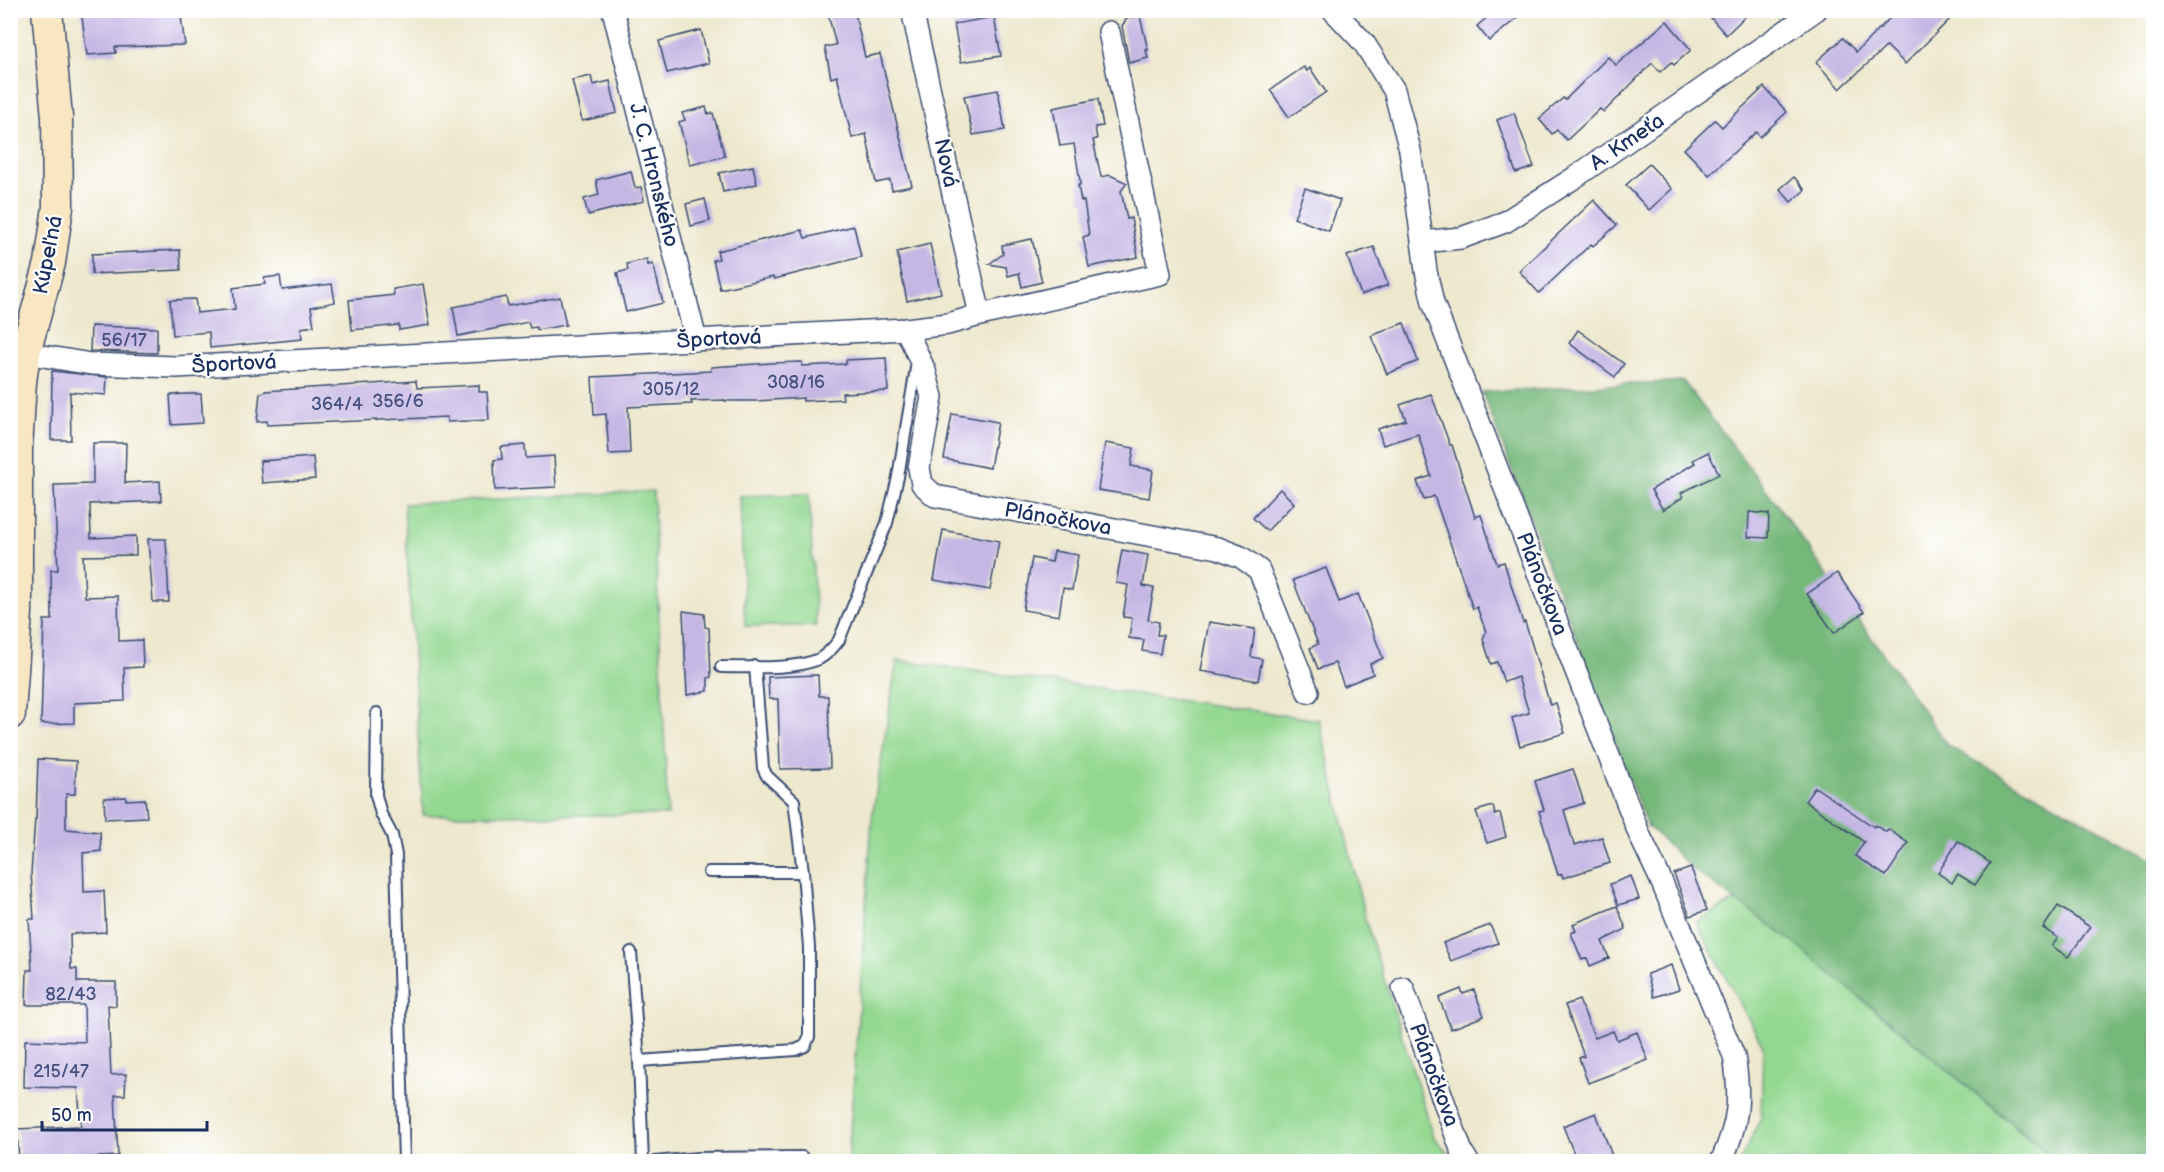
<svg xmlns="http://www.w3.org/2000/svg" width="2164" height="1172" viewBox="0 0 2164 1172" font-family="'Balsamiq Sans',sans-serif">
  <rect width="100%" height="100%" fill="#fff"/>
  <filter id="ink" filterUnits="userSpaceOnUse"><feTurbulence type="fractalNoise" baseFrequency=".0167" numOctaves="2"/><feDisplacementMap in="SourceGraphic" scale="12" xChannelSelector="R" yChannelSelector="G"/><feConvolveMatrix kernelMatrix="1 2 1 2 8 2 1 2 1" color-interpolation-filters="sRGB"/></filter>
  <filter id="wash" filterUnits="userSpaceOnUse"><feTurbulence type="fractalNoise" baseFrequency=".008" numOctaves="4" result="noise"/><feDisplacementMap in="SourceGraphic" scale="24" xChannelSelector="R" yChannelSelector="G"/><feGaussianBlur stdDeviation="1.35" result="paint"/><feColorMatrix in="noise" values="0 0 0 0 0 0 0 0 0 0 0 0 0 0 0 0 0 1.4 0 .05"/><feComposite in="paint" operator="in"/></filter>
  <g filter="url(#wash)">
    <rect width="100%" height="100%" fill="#ede8ce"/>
    <g fill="#93d890" stroke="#578477" stroke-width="1.5">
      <path d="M653,491L668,815H423L404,504Z"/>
      <path d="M809,494L816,626H745L740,496Z"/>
      <path d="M897,660L1319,720L1366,922L1434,1137L1455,1161H848L872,818Z"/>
      <path d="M1736,900L1793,942L2058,1162L1740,1161L1761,1118L1763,1046L1696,922Z"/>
    </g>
    <path fill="#76b87a" stroke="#48746c" stroke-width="1.5" d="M1683,381L1771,496L1948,746L2153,859V1161H2058L1793,942L1691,868L1646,824L1565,607L1482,392Z"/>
    <g id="blocks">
      <g fill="#c5b7e4">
        <path d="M81,10H180L185,45L115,47L116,53L87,55Z"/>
        <path d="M827,10H854L865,57L880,54L912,186L892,190L890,180L876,183L866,134L852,138L837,76L831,78L825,47L836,45Z"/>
        <path d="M1496,10H1527L1489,41L1477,26Z"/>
        <path d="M1704,10H1752L1726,35Z"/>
        <path d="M1898,10H1959L1905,64L1887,46L1840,89L1816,62L1843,38L1856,52Z"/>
        <path d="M1140,16L1148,50H1146L1148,58L1129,63L1122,26L1127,18Z"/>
        <path d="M994,17L1001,56L961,62L954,24Z"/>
        <path d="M1667,21L1691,50L1674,65L1671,62L1660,72L1652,63L1604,112L1600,109L1567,140L1557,130L1552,134L1539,119L1563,98L1565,100L1608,57L1616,65Z"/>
        <path d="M701,30L709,63L667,73L659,41Z"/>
        <path d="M1304,67L1307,71L1310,68L1326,92L1289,117L1270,90Z"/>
        <path d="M591,76L593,85L610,81L617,113L582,121L572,80Z"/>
        <path d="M1764,87L1787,112L1760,137L1756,132L1709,175L1684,149L1715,120L1722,127Z"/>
        <path d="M998,90L1005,130L973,135L964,96Z"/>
        <path d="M1098,99L1103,126L1095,127L1097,139L1093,140L1101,177L1110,175L1127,183L1121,191L1127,219L1131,218L1138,257L1089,267L1083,237L1089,235L1084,201H1081L1078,185H1080V181L1074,144L1060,146L1053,108Z"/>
        <path d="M706,107L708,114L713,113L725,156L690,165L679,122L685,120L682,113Z"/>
        <path d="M1514,113L1534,167L1516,173L1497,120Z"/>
        <path d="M1649,164L1672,189L1649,210L1626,185Z"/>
        <path d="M753,166L757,184L723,192L719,173Z"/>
        <path d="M631,171L635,188L641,187L644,201L588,215L584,199L599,195L596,180Z"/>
        <path d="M1794,177L1805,190L1791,202L1780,189Z"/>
        <path d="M1305,188L1340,200L1329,231L1294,218Z"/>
        <path d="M705,199L710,221L691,226L686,204Z"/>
        <path d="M1594,200L1617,225L1593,246L1591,244L1539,293L1519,271Z"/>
        <path d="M854,226L861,257L774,279L773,277L720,289L713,260L719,259L717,251L802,230L805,238Z"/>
        <path d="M1032,239L1042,282L1022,287L1019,273L1008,276L1006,267L989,264L1003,254L1002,245Z"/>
        <path d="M930,244L941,293L907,301L897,252Z"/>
        <path d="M1374,247L1388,285L1361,295L1347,256Z"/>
        <path d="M180,250L181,270L92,274V254Z"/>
        <path d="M647,259L648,265L653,264L663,303L626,312L617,273L628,270L627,264Z"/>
        <path d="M280,276L282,290L332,284L335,302L311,307L314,326L301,328L302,339L210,348L209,332L173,335L170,300L195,299L197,313L235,309L233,288L265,284L264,278Z"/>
        <path d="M423,284L430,325L399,330V325L352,330L349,300L394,295L393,289Z"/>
        <path d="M506,297L508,306L560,297L566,325L537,330L536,327L530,328L528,322L458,336L453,307Z"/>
        <path d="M1404,323L1418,361L1387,374L1371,336Z"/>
        <path d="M91,326L157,328V353L90,351Z"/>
        <path d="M1578,330L1624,364L1615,377L1569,343Z"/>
        <path d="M886,358L888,391L842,393L843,399L803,401V398L756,401H725V400L691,401L692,404L628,407L630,453L609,454L606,414L594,415L592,377L711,371V367L771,363L802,362V366L846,364V360Z"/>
        <path d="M52,371L107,377L106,395L70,392L71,440H51Z"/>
        <path d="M416,381L417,388L479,385V392H487L489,420L447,422V417L267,425V421L257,422L260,393L265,392V391Z"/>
        <path d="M187,394H201L203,423L172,425L170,395Z"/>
        <path d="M1431,394L1450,445H1452L1475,517L1481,515L1497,564L1504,562L1523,623L1525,622L1530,638L1550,705L1556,703L1565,733L1520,746L1512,718L1529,713L1518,677L1504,682L1497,662L1491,664L1483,639L1486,632L1477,607L1473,609L1434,496L1424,500L1417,481L1431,476L1418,434L1383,445L1378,429L1406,420L1400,405Z"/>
        <path d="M952,414L998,422L990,468L944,459Z"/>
        <path d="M93,443H126L125,483L160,481L161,501L90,504L91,538L136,536V555L83,556L85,597L118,596L119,641L142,640L143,667L124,668L125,701L74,703V723L41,724L44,620H52L51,570H58L54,485L93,484Z"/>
        <path d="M1105,443L1134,448L1131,466L1153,470L1149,498L1098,490Z"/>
        <path d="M525,445L526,458L554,456L556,487L495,490L494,460L502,459L501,447Z"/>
        <path d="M1708,452L1719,474L1681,493L1683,497L1663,510L1651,490L1695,463L1693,460Z"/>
        <path d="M313,457L315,479L262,483L260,461Z"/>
        <path d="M1280,489L1294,503L1267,531L1253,518Z"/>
        <path d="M1749,512L1769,514L1768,538L1748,537Z"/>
        <path d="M943,530L999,541L990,590L934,580Z"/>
        <path d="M148,539H166L169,602H153Z"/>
        <path d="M1122,550L1148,555L1143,586L1154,588L1148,620L1159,622L1157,635H1163L1160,654L1142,651L1144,640L1129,638L1132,618L1123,617L1128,585L1116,583Z"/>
        <path d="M1054,551L1078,555L1072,590L1063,588L1059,616L1023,610L1032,558L1052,562Z"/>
        <path d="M1326,568L1339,602L1358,594L1383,658L1370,664L1373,674L1344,686L1335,663L1318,669L1310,648L1318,644L1293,580Z"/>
        <path d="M1837,573L1864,612L1834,633L1807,594Z"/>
        <path d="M683,611L704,614L705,627L709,628L711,677L708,678V691L687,695Z"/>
        <path d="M1209,622L1255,629L1251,657L1262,659L1258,681L1200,671Z"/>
        <path d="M818,675L819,696H828L830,768L780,769L778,699H769L768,677Z"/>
        <path d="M38,759L76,761L75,794H66V829L100,832L101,851L83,853L84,892L104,891L106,932L70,934L71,969H77V982H116V1006L108,1005L111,1075L126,1074L125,1095H115L118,1156L19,1161L17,1129L81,1126L78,1088L24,1087L25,1040L85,1042L84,1005H26L27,970H32L29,919H34L31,873L35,819H36Z"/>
        <path d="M1573,769L1584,803L1564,810L1574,845L1602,837L1610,863L1563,878L1562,874L1558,875L1539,811L1544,810L1535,781Z"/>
        <path d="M1815,787L1874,827L1875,825L1886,832L1888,829L1908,843L1886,876L1855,856L1864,842L1805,801Z"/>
        <path d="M126,797V800L145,799L147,817L105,819L104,798Z"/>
        <path d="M1493,806L1495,815L1500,813L1506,837L1487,843L1476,811Z"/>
        <path d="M1958,841L1990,863L1975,885L1958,874L1952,883L1938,873Z"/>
        <path d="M1691,868L1707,910L1690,916L1674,874Z"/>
        <path d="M1631,876L1639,899L1618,905L1610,884Z"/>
        <path d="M1617,906L1626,929L1602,941L1609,958L1590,966L1587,958L1582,960L1571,933L1576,931L1573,924Z"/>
        <path d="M2058,906L2090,927L2068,957L2052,946L2058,938L2043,928Z"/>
        <path d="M1490,925L1498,943L1451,961L1443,943Z"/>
        <path d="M1671,965L1679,989L1654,997L1647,974Z"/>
        <path d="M1461,989L1463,994L1474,990L1484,1016L1451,1029L1439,998Z"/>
        <path d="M1579,1000L1595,1038L1613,1031L1617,1040L1637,1032L1648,1060L1588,1083L1579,1058L1584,1056L1565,1005Z"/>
        <path d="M1596,1113L1614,1161H1577L1563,1126Z"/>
      </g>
    </g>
  </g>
  <g filter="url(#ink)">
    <use href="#blocks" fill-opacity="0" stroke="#3a4b6f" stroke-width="1.5"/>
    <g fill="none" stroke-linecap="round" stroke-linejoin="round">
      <g stroke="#3a4b6f" stroke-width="14">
        <g id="lane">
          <path d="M755,666L763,768L767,776L794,801L803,872"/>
          <path d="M721,667C748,667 795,670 819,659C828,654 833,648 839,640L887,523L898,477L917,362"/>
          <path d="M377,713L376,795L381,814L392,835L396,855L404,1162"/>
          <path d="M631,952L639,1061L643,1162"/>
          <path d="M639,1061L796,1050L805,1046L809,1037V947L803,872H709"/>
          <path d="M654,1162L698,1158L802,1157"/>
        </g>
      </g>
      <g stroke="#3a4b6f" stroke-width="24">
        <g id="street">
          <path d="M613,10L696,340"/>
          <path d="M912,10L980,315"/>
          <path d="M1333,10L1364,43L1394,90L1410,150L1426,271L1433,303L1640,836L1660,878L1734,1056C1741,1098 1739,1122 1721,1162"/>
          <path d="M1423,242L1461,238L1505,222L1574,178L1816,10"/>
          <path d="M906,329L925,371L932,397L919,468L922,484L935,496L1218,548L1241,557L1259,570L1308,692"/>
          <path d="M25,353L91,364L176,367L906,329L948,324L980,315L1160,274L1109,32"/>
          <path d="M1403,988L1462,1152L1468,1162"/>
        </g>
      </g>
      <g stroke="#3a4b6f" stroke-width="33">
        <path id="secondary" d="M10,714L17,612V449L21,382L25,353L50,263L58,207L57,117L47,10"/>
      </g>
      <use href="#lane" stroke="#fff" stroke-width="10"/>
      <use href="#street" stroke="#fff" stroke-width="21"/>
      <use href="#secondary" stroke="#f9e7c3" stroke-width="30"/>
    </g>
  </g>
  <g text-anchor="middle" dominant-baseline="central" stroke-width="4.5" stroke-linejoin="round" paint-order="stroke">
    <g font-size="18" fill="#465180">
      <text x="124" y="340">56/17</text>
      <text x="796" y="382">308/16</text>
      <text x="671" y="389">305/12</text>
      <text x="398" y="401">356/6</text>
      <text x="337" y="404">364/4</text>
      <text x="71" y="994">82/43</text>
      <text x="61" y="1071">215/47</text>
    </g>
    <g font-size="21" fill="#1b2f5e" stroke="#fff">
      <text transform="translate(1627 142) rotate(-34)">A. Kmeťa</text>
      <text transform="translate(946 163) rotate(78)">Nová</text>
      <text transform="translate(654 175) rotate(76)">J. C. Hronského</text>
      <text transform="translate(48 255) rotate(-79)">Kúpeľná</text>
      <text transform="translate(719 339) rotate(-3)">Športová</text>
      <text transform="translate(234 364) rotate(-3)">Športová</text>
      <text transform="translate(1058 519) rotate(10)">Plánočkova</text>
      <text transform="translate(1542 584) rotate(69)">Plánočkova</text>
      <text transform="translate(1434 1075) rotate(70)">Plánočkova</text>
    </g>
  </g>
  <rect width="2164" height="1172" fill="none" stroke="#fff" stroke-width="36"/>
  <path d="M42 1121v9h165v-9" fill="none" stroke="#1b2f5e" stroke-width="3"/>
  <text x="51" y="1121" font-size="18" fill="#1b2f5e" stroke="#ffffff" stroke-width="4.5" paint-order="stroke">50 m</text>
</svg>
